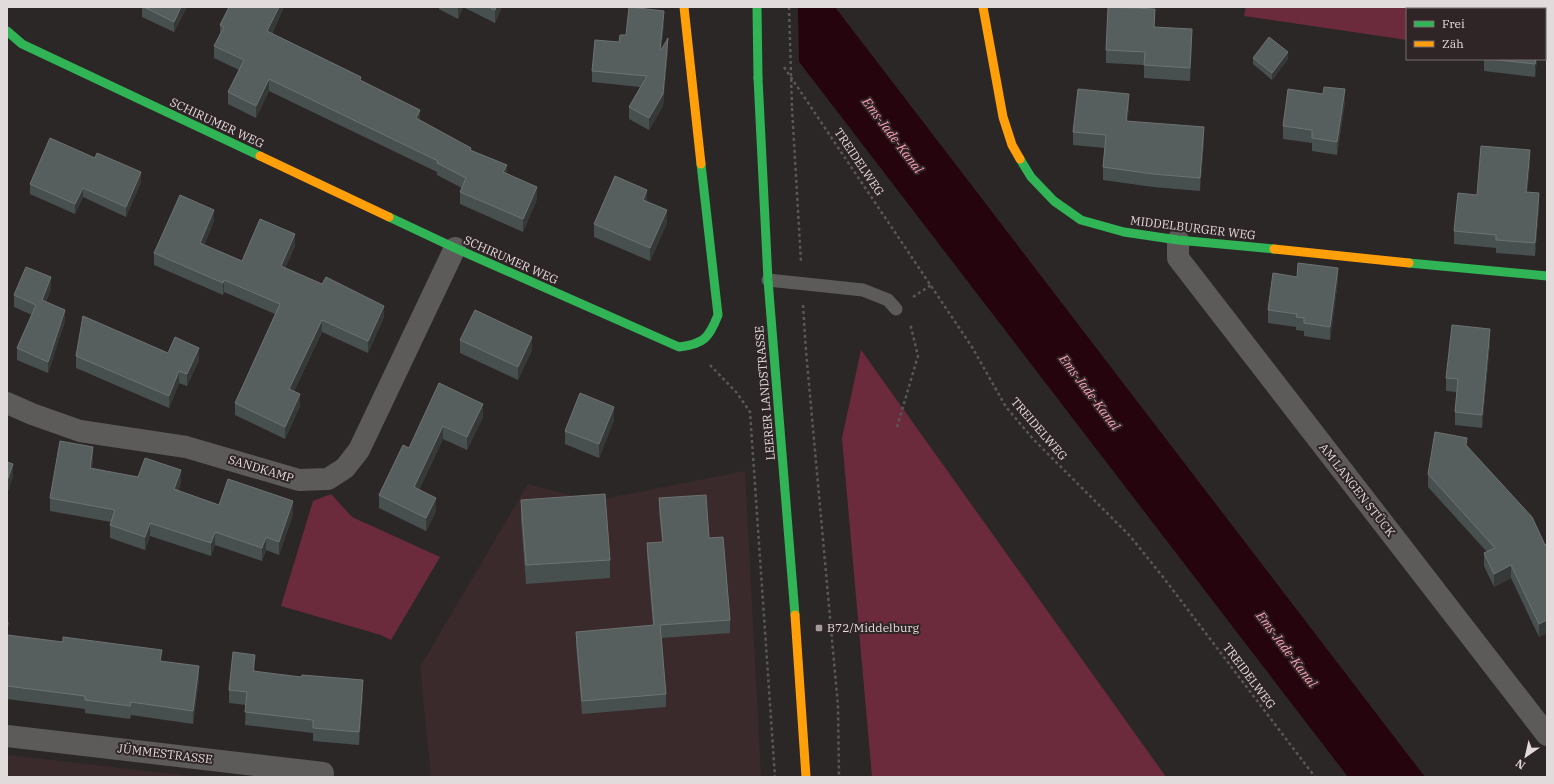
<svg xmlns="http://www.w3.org/2000/svg" width="1554" height="784" font-family="'IBM Plex Serif',serif">
  <style>
    .built { fill: #3a2a2c }
    .green { fill: #6c2a3d }
    .water { fill: #25040e }
    .pier { fill: #2c2727 }
    .lines { fill: none; stroke-linecap: round; stroke-linejoin: round }
    .path { stroke: #595757; stroke-width: 2.5; stroke-dasharray: 3 3; stroke-linecap: butt }
    .lane { stroke: #5d5a5a; stroke-width: 13 }
    .street { stroke: #5d5a5a; stroke-width: 22 }
    .fast { stroke: #30b455; stroke-width: 9 }
    .slow { stroke: #ff9f0a; stroke-width: 9 }
    .path-bridge { stroke: #595757; stroke-width: 2.5; stroke-dasharray: 3 3; stroke-linecap: butt }
    .fast-bridge { stroke: #30b455; stroke-width: 9 }
    .wall { fill: #47504f }
    .shaded-wall { fill: #353938 }
    .building { fill: #575e5e; stroke: #6d7272 }
    .poi-dot { fill: #a29c9d; stroke: #2f2426; stroke-width: 1.5 }
    .labels { text-anchor: middle; stroke-width: 4; stroke-linejoin: round; paint-order: stroke }
    .street-label { font-size: 12px; fill: #e2dbdc; stroke: #2f2426 }
    .poi-label { font-size: 12px; fill: #e2dbdc; stroke: #2f2426; text-anchor: start }
    .water-label { font-size: 13px; font-style: italic; fill: #fd9fb4; stroke: #2f2426 }
  </style>
  <rect width="100%" height="100%" fill="#2c2727"/>
  <g class="built">
    <polygon points="745,471 761,777 431,777 420,667 528,484 593,501"/>
    <polygon points="7,755 200,777 7,777"/>
  </g>
  <g class="green">
    <polygon points="1246,7 1415,7 1415,9 1407,9 1407,40 1244,16"/>
    <polygon points="861,350 1166,777 872,777 842,438"/>
    <polygon points="331,494 352,517 440,557 391,640 381,635 281,606 313,501"/>
  </g>
  <polygon class="water" points="757,7 835,7 1425,777 1348,777"/>
  <polygon class="pier" points="755,7 798,7 799,64 756,8"/>
  <g class="lines">
    <g class="path">
      <polyline points="784,67 972,347 1006,407 1034,440 1130,536 1163,577 1315,777"/>
      <polyline points="792,108 801,262"/>
      <polyline points="913,297 931,285"/>
      <polyline points="803,305 806,351 838,706 839,777"/>
      <polyline points="710,365 737,393 750,412 775,777"/>
      <polyline points="897,427 918,356 910,323"/>
    </g>
    <polyline class="lane" points="768,280 863,290 888,300 896,309"/>
    <g class="street">
      <polyline points="1178,240 1178,258 1547,735"/>
      <polyline points="7,403 32,414 80,431 186,447 299,480 328,479 345,468 359,450 455,248"/>
      <polyline points="7,736 323,773"/>
    </g>
    <g class="fast">
      <polyline points="7,31 22,44 260,156"/>
      <polyline points="758,78 768,280 795,615"/>
      <polyline points="1020,159 1031,177 1054,201 1081,220 1124,232 1178,240 1274,249"/>
      <path d="M389,217L455,248L679,347C704,344 709,338 718,315L701,164"/>
      <polyline points="1409,263 1547,276"/>
    </g>
    <g class="slow">
      <polyline points="684,7 701,164"/>
      <polyline points="983,7 1003,117 1012,145 1020,159"/>
      <polyline points="260,156 389,217"/>
      <polyline points="1274,249 1409,263"/>
      <polyline points="795,615 806,777"/>
    </g>
    <polyline class="path-bridge" points="789,7 792,108"/>
    <polyline class="fast-bridge" points="757,7 758,78"/>
  </g>
  <g class="wall">
    <polygon points="142,7 187,7 174,32 142,17"/>
    <polygon points="283,7 283,9 272,34 361,81 420,120 471,150 507,173 537,199 523,232 460,204 460,192 462,188 437,175 437,172 269,91 256,118 228,104 228,92 239,70 214,58 214,46 220,33 220,25"/>
    <polygon points="439,7 502,7 495,23 463,7 458,19 439,9"/>
    <polygon points="1155,22 1155,27 1192,42 1190,81 1144,78 1144,65 1106,63 1106,50"/>
    <polygon points="664,23 661,50 668,49 663,106 649,130 629,119 629,107 640,87 592,82 592,71 626,35"/>
    <polygon points="1253,58 1288,59 1272,80 1253,64"/>
    <polygon points="1484,59 1537,59 1535,77 1484,71"/>
    <polygon points="1345,102 1337,155 1312,151 1312,143 1283,139 1283,126"/>
    <polygon points="1129,107 1127,121 1204,140 1200,191 1153,187 1103,180 1103,167 1105,148 1073,145 1073,132"/>
    <polygon points="1530,163 1527,192 1539,206 1535,256 1496,253 1496,248 1454,244 1454,231 1477,195"/>
    <polygon points="141,182 126,217 83,197 75,214 30,194 30,184"/>
    <polygon points="647,201 667,223 650,261 594,237 594,224"/>
    <polygon points="214,221 204,245 242,261 295,246 285,268 384,317 368,353 322,332 294,391 300,406 285,439 235,415 235,403 275,314 224,292 223,295 154,265 154,253"/>
    <polygon points="1297,277 1338,281 1330,340 1304,336 1304,331 1296,330 1296,327 1268,323 1268,310"/>
    <polygon points="51,289 46,302 65,321 48,373 17,360 17,348 32,315 14,307 14,295"/>
    <polygon points="460,340 532,350 518,380 460,353"/>
    <polygon points="1490,342 1482,428 1455,425 1455,412 1457,392 1446,391 1446,378"/>
    <polygon points="168,353 199,360 187,386 179,383 169,408 76,368 76,356"/>
    <polygon points="439,383 483,417 467,450 443,439 419,490 436,511 426,531 379,508 379,495 409,448"/>
    <polygon points="614,420 599,458 565,444 565,431"/>
    <polygon points="1467,446 1545,545 1547,544 1547,633 1539,637 1511,578 1494,587 1484,566 1484,553 1487,552 1428,487 1428,474"/>
    <polygon points="93,460 92,469 138,477 181,483 178,491 219,505 293,514 279,555 266,550 262,561 215,545 211,556 150,536 145,550 110,538 110,525 111,522 50,511 50,498"/>
    <polygon points="659,498 709,538 730,620 730,633 662,638 666,694 666,707 582,714 576,645 576,632 653,626 647,556 647,543 662,542 659,511"/>
    <polygon points="521,500 610,560 610,578 526,584 521,519"/>
    <polygon points="7,622 8,635 162,662 199,679 193,724 131,715 130,719 85,713 85,709 7,699"/>
    <polygon points="255,668 255,672 363,693 359,745 313,741 313,733 245,725 246,705 229,703 229,690"/>
  </g>
  <g class="shaded-wall">
    <polygon points="181,7 187,7 174,32 174,22"/>
    <polygon points="279,7 283,7 283,9 267,44 267,31"/>
    <polygon points="458,7 463,7 458,19"/>
    <polygon points="496,7 502,7 495,23 495,10"/>
    <polygon points="1155,9 1155,22 1154,40 1154,27"/>
    <polygon points="664,11 664,23 660,61 660,50"/>
    <polygon points="1192,29 1192,42 1190,81 1190,68"/>
    <polygon points="668,38 668,49 663,106 649,130 649,118"/>
    <polygon points="1288,52 1288,59 1272,80 1272,73"/>
    <polygon points="1536,59 1537,59 1535,77 1535,64"/>
    <polygon points="269,79 269,91 256,118 256,106"/>
    <polygon points="1345,89 1345,102 1337,155 1337,142"/>
    <polygon points="1129,94 1129,107 1126,134 1126,121"/>
    <polygon points="420,110 420,122 416,118"/>
    <polygon points="1204,127 1204,140 1200,191 1200,178"/>
    <polygon points="1530,150 1530,163 1526,205 1526,192"/>
    <polygon points="507,165 507,177 503,172"/>
    <polygon points="141,172 141,182 126,217 126,207"/>
    <polygon points="537,187 537,199 523,232 523,219"/>
    <polygon points="83,188 83,197 75,214 75,204"/>
    <polygon points="647,190 647,203 643,200"/>
    <polygon points="1539,193 1539,206 1535,256 1535,243"/>
    <polygon points="214,210 214,221 200,255 200,243"/>
    <polygon points="667,210 667,223 650,261 650,248"/>
    <polygon points="295,234 295,246 281,278 281,266"/>
    <polygon points="1338,268 1338,281 1330,340 1330,327"/>
    <polygon points="51,277 51,289 42,311 42,300"/>
    <polygon points="224,280 224,292 223,295 223,283"/>
    <polygon points="384,306 384,317 368,353 368,341"/>
    <polygon points="65,310 65,321 48,373 48,362"/>
    <polygon points="322,320 322,332 289,401 289,389"/>
    <polygon points="1490,329 1490,342 1482,428 1482,415"/>
    <polygon points="532,337 532,350 518,380 518,367"/>
    <polygon points="199,348 199,360 187,386 187,374"/>
    <polygon points="179,371 179,383 169,408 169,396"/>
    <polygon points="300,394 300,406 285,439 285,427"/>
    <polygon points="483,404 483,417 467,450 467,437"/>
    <polygon points="614,407 614,420 599,458 599,444"/>
    <polygon points="443,426 443,439 414,501 414,487"/>
    <polygon points="8,435 8,448 7,452 7,439"/>
    <polygon points="93,447 93,460 90,481 90,468"/>
    <polygon points="13,464 13,477 7,495 7,481"/>
    <polygon points="181,470 181,483 174,502 174,489"/>
    <polygon points="436,498 436,511 426,531 426,518"/>
    <polygon points="293,501 293,514 279,555 279,542"/>
    <polygon points="150,523 150,536 145,550 145,537"/>
    <polygon points="215,532 215,545 211,556 211,543"/>
    <polygon points="266,537 266,550 262,561 262,548"/>
    <polygon points="1511,565 1511,578 1494,587 1494,574"/>
    <polygon points="1547,620 1547,633 1539,637 1539,624"/>
    <polygon points="255,655 255,668 253,684 253,671"/>
    <polygon points="199,666 199,679 193,724 193,711"/>
    <polygon points="363,680 363,693 359,745 359,732"/>
  </g>
  <g class="building">
    <polygon points="144,7 181,7 174,22"/>
    <polygon points="229,7 279,7 267,31 361,77 360,80 420,110 416,118 471,148 470,150 507,165 503,172 537,187 523,219 460,192 466,178 437,163 438,161 269,79 256,106 228,92 244,60 214,46 224,27 220,25"/>
    <polygon points="488,7 496,7 495,10"/>
    <polygon points="629,7 664,11 660,50 661,50 668,38 663,94 649,118 629,107 647,76 592,71 595,40 619,42 620,35 626,35"/>
    <polygon points="1108,7 1155,9 1154,27 1192,29 1190,68 1144,65 1145,52 1106,50"/>
    <polygon points="1464,7 1514,7 1513,9 1463,9"/>
    <polygon points="1269,37 1288,52 1272,73 1253,58"/>
    <polygon points="1489,59 1536,59 1535,64"/>
    <polygon points="1324,87 1345,89 1337,142 1312,138 1312,130 1283,126 1288,89 1323,94"/>
    <polygon points="1078,89 1129,94 1126,121 1204,127 1200,178 1153,174 1103,167 1106,135 1073,132"/>
    <polygon points="50,138 95,158 97,153 141,172 126,207 83,188 75,204 30,184"/>
    <polygon points="1481,146 1530,150 1526,192 1539,193 1535,243 1496,240 1496,235 1454,231 1458,193 1477,195"/>
    <polygon points="615,176 647,190 643,200 667,210 650,248 594,224"/>
    <polygon points="180,195 214,210 200,243 242,261 260,219 295,234 281,266 322,284 326,277 384,306 368,341 322,320 289,389 300,394 285,427 235,403 280,304 224,280 223,283 154,253"/>
    <polygon points="1298,263 1338,268 1330,327 1304,323 1304,318 1296,317 1297,314 1268,310 1273,273 1297,277"/>
    <polygon points="26,267 51,277 42,300 65,310 48,362 17,348 36,305 14,295"/>
    <polygon points="475,310 532,337 518,367 460,340"/>
    <polygon points="83,316 168,353 175,337 199,348 187,374 179,371 169,396 76,356"/>
    <polygon points="1452,325 1490,329 1482,415 1455,412 1458,379 1446,378"/>
    <polygon points="439,383 483,404 467,437 443,426 414,487 436,498 426,518 379,495 403,445 409,448"/>
    <polygon points="580,393 614,407 599,444 565,431"/>
    <polygon points="1435,432 1467,438 1466,445 1532,517 1545,545 1547,544 1547,620 1539,624 1511,565 1494,574 1484,553 1495,548 1428,474"/>
    <polygon points="60,441 93,447 90,468 138,477 145,458 181,470 174,489 219,505 228,479 293,501 279,542 266,537 262,548 215,532 211,543 150,523 145,537 110,525 115,510 50,498"/>
    <polygon points="7,462 13,464 7,481"/>
    <polygon points="605,494 610,560 526,565 521,500"/>
    <polygon points="706,495 709,538 723,537 730,620 660,625 666,694 582,701 576,632 654,625 647,543 663,542 659,498"/>
    <polygon points="7,622 8,622 7,632"/>
    <polygon points="7,635 63,642 63,637 162,650 160,661 199,666 193,711 131,702 130,706 85,700 85,696 7,686"/>
    <polygon points="233,652 255,655 253,671 301,677 302,675 363,680 359,732 313,728 313,720 245,712 247,692 229,690"/>
  </g>
  <rect class="poi-dot" x="815" y="624" width="8" height="8" rx="2"/>
  <g class="labels">
    <g class="street-label">
      <text transform="translate(217 123) rotate(25)" y="4">SCHIRUMER WEG</text>
      <text transform="translate(859 162) rotate(56)" y="4">TREIDELWEG</text>
      <text transform="translate(1193 228) rotate(7)" y="4">MIDDELBURGER WEG</text>
      <text transform="translate(511 260) rotate(24)" y="4">SCHIRUMER WEG</text>
      <text transform="translate(765 393) rotate(-95)" y="4">LEERER LANDSTRASSE</text>
      <text transform="translate(1039 429) rotate(49)" y="4">TREIDELWEG</text>
      <text transform="translate(261 469) rotate(17)" y="4">SANDKAMP</text>
      <text transform="translate(1357 490) rotate(52)" y="4">AM LANGEN STÜCK</text>
      <text transform="translate(1249 676) rotate(53)" y="4">TREIDELWEG</text>
      <text transform="translate(165 754) rotate(7)" y="4">JÜMMESTRASSE</text>
    </g>
    <g class="poi-label">
      <text x="827" y="632">B72/Middelburg</text>
    </g>
    <g class="water-label">
      <text transform="translate(893 135) rotate(53)" y="5">Ems-Jade-Kanal</text>
      <text transform="translate(1090 392) rotate(53)" y="5">Ems-Jade-Kanal</text>
      <text transform="translate(1287 649) rotate(53)" y="5">Ems-Jade-Kanal</text>
    </g>
  </g>
  <rect width="1554" height="784" fill="none" stroke="#e2dbdc" stroke-width="16"/>
  <rect x="1406" y="8" width="140" height="52" fill="#2f2426" stroke="#776d6f"/>
  <rect x="1414" y="21" width="20" height="6" fill="#30b455" stroke="#776d6f"/>
  <text x="1442" y="28" font-size="12" fill="#e2dbdc">Frei</text>
  <rect x="1414" y="41" width="20" height="6" fill="#ff9f0a" stroke="#776d6f"/>
  <text x="1442" y="48" font-size="12" fill="#e2dbdc">Zäh</text>
  <g transform="translate(1526 756) rotate(214)" stroke="#2f2426" stroke-width="3" paint-order="stroke">
  <path d="M0-3L7 15L0 10L-7 15Z" fill="#e2dbdc"/>
  <text y="-6" font-size="11" font-weight="bold" text-anchor="middle" fill="#e2dbdc">N</text>
  </g>
</svg>
